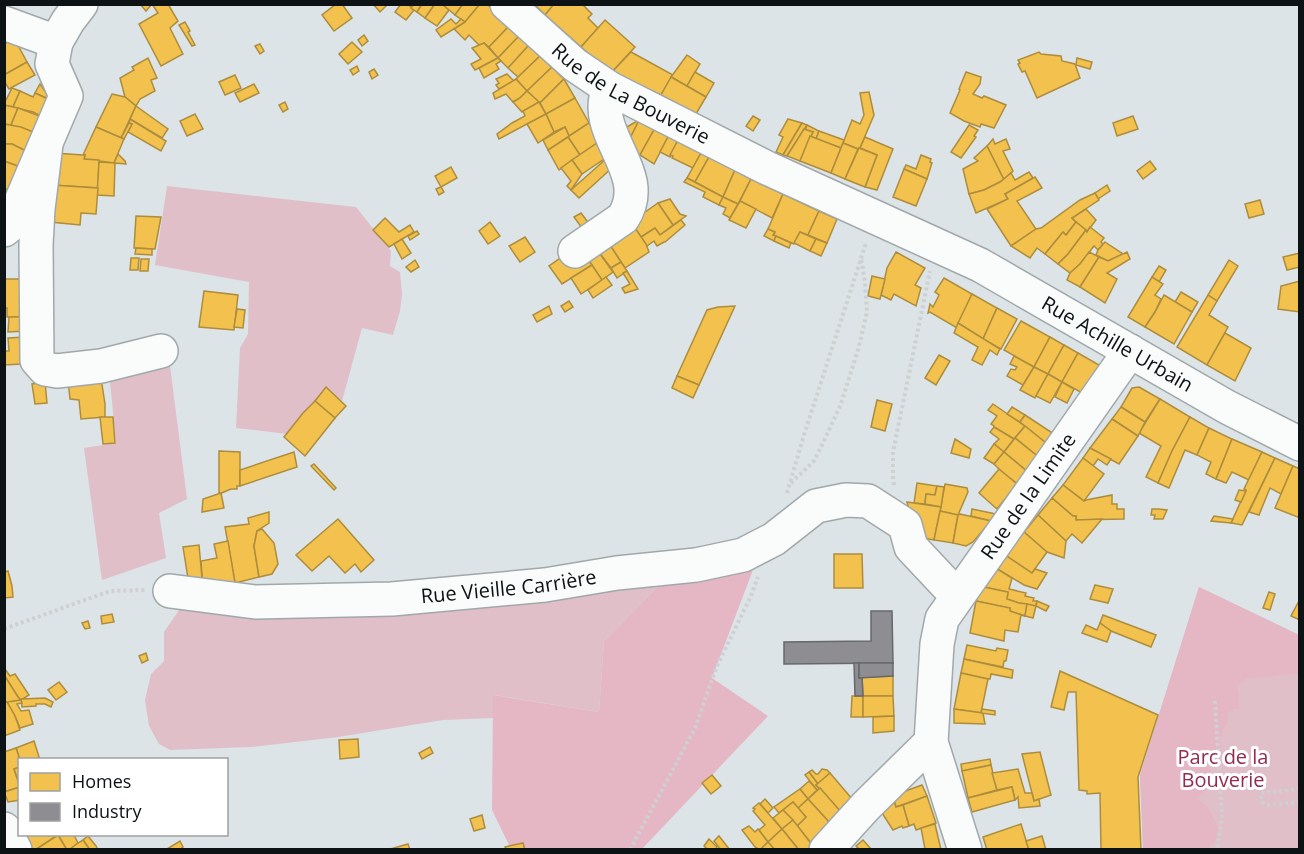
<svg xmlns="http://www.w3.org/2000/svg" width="1304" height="854" font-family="'Open Sans',sans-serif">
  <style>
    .green { fill: #e0bfc9 }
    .forest { fill: #e5b7c5 }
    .homes { fill: #f2c14e; stroke: #ad8d3d; stroke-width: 1.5 }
    .industry { fill: #8d8d92; stroke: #67686c; stroke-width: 1.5 }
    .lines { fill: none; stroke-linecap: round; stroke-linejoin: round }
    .minor-casing { stroke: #a1a8aa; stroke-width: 36 }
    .path { stroke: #ced0d1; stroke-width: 4; stroke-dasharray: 3 3; stroke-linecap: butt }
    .minor { stroke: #fafbfb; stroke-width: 33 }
    .labels { text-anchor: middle; stroke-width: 6; stroke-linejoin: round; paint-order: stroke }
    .street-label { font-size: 20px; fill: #0d1315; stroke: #fff }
    .park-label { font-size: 20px; fill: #932b50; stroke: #fff }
  </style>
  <rect width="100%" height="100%" fill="#dce4e7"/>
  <g class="green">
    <polygon points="167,186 356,207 391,251 390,266 400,272 402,294 400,311 393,335 362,328 342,401 325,388 313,406 287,434 236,428 240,348 248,334 249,282 155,265"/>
    <polygon points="169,358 187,499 159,513 166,558 102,580 84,448 116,443 109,371"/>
    <polygon points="667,577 604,641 599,712 494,695 493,718 443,720 338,737 251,747 170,750 159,744 149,726 145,700 151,674 164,661 164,632 190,594"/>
    <polygon points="1199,587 1299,635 1299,849 1143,849 1140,775"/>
  </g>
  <g class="forest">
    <polygon points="759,554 712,678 768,716 642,849 511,849 492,810 493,695 599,712 604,641 667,577"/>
    <path d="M1199,587L1299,635V673L1246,679L1237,687L1239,696V709H1234L1228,713C1228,720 1229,724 1223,729V734L1219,739L1222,746L1218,752H1214L1215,761L1208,766L1215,779C1211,787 1203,790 1198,799L1206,805L1219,828L1214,843L1208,849H1143L1140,775Z"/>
  </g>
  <g class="homes">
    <polygon points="140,4 152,4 146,11"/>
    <polygon points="168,4 178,21 170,28 183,54 161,66 139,24 158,13 152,4"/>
    <polygon points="336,4 342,4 352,18 334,31 322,15"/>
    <polygon points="373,4 384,4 386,6 380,12"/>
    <polygon points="401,4 408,4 414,10 406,20 395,12"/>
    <polygon points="414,4 422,4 417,12 411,8"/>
    <polygon points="422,4 435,4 425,18 417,12"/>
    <polygon points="435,4 442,4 449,10 437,26 425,18"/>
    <polygon points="442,4 463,4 455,15"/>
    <polygon points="463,4 480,4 465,22 455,15"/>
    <polygon points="480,4 487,4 509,26 489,47 484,43 480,46 469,35 465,40 454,29 465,22"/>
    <polygon points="538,4 554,4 545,15 536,6"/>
    <polygon points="554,4 582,4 592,14 588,18 598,28 581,47 545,15"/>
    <polygon points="451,19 456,24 461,19 465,22 441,37 436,30"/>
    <polygon points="605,20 635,47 611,73 581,47"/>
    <polygon points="185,22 190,31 188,32 195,45 192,46 179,25"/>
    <polygon points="509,26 519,36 498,58 489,47"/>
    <polygon points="364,35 368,41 362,46 358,40"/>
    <polygon points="519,36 529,45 508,68 498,58"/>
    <polygon points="14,38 27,62 4,75 4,44"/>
    <polygon points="352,42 362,52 348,64 339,54"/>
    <polygon points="484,43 498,58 475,70 471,64 481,59 472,48"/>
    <polygon points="260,44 264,51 260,54 255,46"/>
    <polygon points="529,45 540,56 518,77 508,68"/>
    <polygon points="631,52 673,75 661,95 611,73"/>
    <polygon points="1039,52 1041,54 1061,56 1062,61 1075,64 1080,78 1037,98 1025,71 1022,72 1018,64 1020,63 1018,60"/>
    <polygon points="687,55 700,64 687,86 671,77"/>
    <polygon points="540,56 552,67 527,91 516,79"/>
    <polygon points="148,58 157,78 151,80 155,91 140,99 136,106 125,97 120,78 134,70 132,67"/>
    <polygon points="498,58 501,61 496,64 499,69 484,78 479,68"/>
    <polygon points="1077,58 1092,62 1090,69 1076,65"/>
    <polygon points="27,62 35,75 9,89 4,81 4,75"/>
    <polygon points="357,66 359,71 353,75 350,70"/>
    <polygon points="552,67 564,79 540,103 527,91"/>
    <polygon points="374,69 378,75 372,79 369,72"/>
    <polygon points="695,72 714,83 706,97 687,86"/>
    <polygon points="966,72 981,77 980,84 973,94 982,98 984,96 1006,105 994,128 981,124 980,127 964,121 950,113 960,90 959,89"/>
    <polygon points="507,74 514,81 499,89 496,85 499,83 496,79"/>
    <polygon points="235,75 241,88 225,95 219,82"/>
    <polygon points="671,77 706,97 696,114 661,95"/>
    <polygon points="516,79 527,91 520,98 513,102 506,94 495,99 493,93"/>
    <polygon points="564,79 575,98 546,114 540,103"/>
    <polygon points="40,84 51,100 35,93"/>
    <polygon points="254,84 259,93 240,102 235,93"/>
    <polygon points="12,88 20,91 13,107 4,105 4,99 6,100"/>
    <polygon points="20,91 33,97 35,93 52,101 45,118 33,112 13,107"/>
    <polygon points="527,91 539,102 522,112 513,102 520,98"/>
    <polygon points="869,92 874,115 860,148 858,149 843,143 852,120 860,124 864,115 860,93"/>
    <polygon points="112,94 125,97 136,106 121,138 96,127"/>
    <polygon points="575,98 589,123 569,136 565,127 554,132 546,114"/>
    <polygon points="285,102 288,109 283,112 279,105"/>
    <polygon points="539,102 546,114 499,139 497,134 512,123 525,116 523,111"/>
    <polygon points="4,105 18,108 11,125 4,124"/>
    <polygon points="136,106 168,129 162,138 130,119"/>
    <polygon points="18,108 45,118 38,134 11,125"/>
    <polygon points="195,114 203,129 187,136 180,121"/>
    <polygon points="546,114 554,132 538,143 527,124"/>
    <polygon points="753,116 760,120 753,131 746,126"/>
    <polygon points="1133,116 1138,129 1117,136 1113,123"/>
    <polygon points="130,119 166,141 161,151 128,132 132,124 129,123"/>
    <polygon points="788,119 802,123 783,155 776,152 783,137 779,135"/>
    <polygon points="639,120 655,128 640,155 625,148"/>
    <polygon points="639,120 625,148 618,132"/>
    <polygon points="129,123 132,124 124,139 121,138"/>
    <polygon points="589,123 600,141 580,155 568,137"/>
    <polygon points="802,123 807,125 787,156 783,155"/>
    <polygon points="4,124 21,127 38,134 30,153 12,144 4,144"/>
    <polygon points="807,125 819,131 816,139 810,136 813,132 805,130"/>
    <polygon points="969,125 978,130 974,136 976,137 961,158 951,152"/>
    <polygon points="96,127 124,139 114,163 84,159 85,155 83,155"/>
    <polygon points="565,127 569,136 548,150 543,140"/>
    <polygon points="655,128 669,135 654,164 640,155"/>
    <polygon points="804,129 813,132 800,161 787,156"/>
    <polygon points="819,131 844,140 841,148 816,139"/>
    <polygon points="669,135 678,140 670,157 660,152"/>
    <polygon points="810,136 841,148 831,173 800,161"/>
    <polygon points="568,137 580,155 559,170 548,150"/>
    <polygon points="865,137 893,149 877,190 865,187 877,155 860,148"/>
    <polygon points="993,139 995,144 1006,139 1010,149 1003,151 1013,171 1004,180 987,146"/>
    <polygon points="678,140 701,153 693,168 672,158 673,156 670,155"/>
    <polygon points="600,141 610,155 582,174 572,160"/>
    <polygon points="843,143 858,149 845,179 831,173"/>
    <polygon points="4,144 12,144 30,153 23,168 4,161"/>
    <polygon points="987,146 1004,180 984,190 969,194 963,169 978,161 974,158"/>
    <polygon points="859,148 877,155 865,187 845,179"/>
    <polygon points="54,153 83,155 85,155 84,159 99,160 98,188 52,185"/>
    <polygon points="701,153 709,157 695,182 687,178"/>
    <polygon points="118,154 125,161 126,164 114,163"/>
    <polygon points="921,155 931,159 930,162 932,163 927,179 904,169 906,165 916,169"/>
    <polygon points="709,157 735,170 723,197 695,182"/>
    <polygon points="607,158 614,166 579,198 571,190"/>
    <polygon points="572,160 582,174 571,190 567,186 571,181 561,168"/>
    <polygon points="4,161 23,168 13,192 4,188"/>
    <polygon points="1150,161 1156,169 1143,179 1137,171"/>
    <polygon points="99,162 115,163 114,196 97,195"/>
    <polygon points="451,167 457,178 441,187 435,176"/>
    <polygon points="904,169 927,179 916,206 893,197"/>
    <polygon points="735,170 751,179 738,204 723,197"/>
    <polygon points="1029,172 1033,178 1005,194 1008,199 976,213 969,194 984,190 1000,182 1011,173 1015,180"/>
    <polygon points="1035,177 1042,188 1017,201 1036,229 1011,246 987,209 1008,199 1005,194"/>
    <polygon points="687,178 723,197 719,205 703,197 705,192 684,182"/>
    <polygon points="751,179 783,194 772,218 740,201"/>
    <polygon points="52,185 98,188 96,214 81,213 80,225 50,222"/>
    <polygon points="1107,185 1110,191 1098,199 1095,193"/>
    <polygon points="441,187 444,192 439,195 436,189"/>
    <polygon points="1095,193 1099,200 1072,218 1076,222 1066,235 1063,232 1045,254 1037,248 1030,258 1011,246 1036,229 1041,228 1080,200"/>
    <polygon points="783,194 819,211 808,235 800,232 794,244 773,235 775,232 768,229"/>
    <polygon points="723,197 738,204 730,218 723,214 726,208 719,205"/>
    <polygon points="670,199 680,214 686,216 673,225 658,203"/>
    <polygon points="1260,200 1264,214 1249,218 1245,204"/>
    <polygon points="740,201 756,209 746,228 729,220"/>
    <polygon points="658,203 673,225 660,235 655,228 641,237 631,222"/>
    <polygon points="1086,209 1096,220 1087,232 1072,218"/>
    <polygon points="819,211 837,219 827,243 808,235"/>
    <polygon points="581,213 594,230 587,235 574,217"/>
    <polygon points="136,216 161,217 155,249 134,248"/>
    <polygon points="385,218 399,232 410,225 414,232 389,247 373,230"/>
    <polygon points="681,220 685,225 665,242 664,242 657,246 654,241 647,246 641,237 655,228 660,235"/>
    <polygon points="490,222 500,236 488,244 479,231"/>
    <polygon points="631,222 646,244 649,252 625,268 606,239"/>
    <polygon points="1076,222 1086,230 1068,254 1058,264 1045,254 1063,232 1066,235"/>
    <polygon points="1090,227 1104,238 1101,242 1103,244 1098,250 1094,246 1080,264 1070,273 1058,264 1068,254 1086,230 1087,232"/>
    <polygon points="768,229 775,232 773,235 776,236 774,241 764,236"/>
    <polygon points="417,231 419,234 410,240 408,236"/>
    <polygon points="800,232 816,239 810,251 794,243"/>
    <polygon points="776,236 791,243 789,248 774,241"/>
    <polygon points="525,237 535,252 520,262 509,246"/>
    <polygon points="402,239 411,253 402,259 394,244"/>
    <polygon points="606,239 621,262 611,268 595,247"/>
    <polygon points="816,239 827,243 821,256 810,251"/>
    <polygon points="1105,242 1123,254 1108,261 1096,255 1098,250"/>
    <polygon points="595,247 613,272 602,280 584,254"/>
    <polygon points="136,248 152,249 152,255 135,254"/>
    <polygon points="896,252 925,268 915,285 921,288 916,306 894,294 891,300 881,295 887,268"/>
    <polygon points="1089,252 1099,257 1080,287 1067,280 1070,273 1080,264"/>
    <polygon points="1127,252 1130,259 1107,273 1117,279 1105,303 1080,287 1099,257 1108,261"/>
    <polygon points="1300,253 1300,267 1287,270 1283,257"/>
    <polygon points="566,254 584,254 592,265 562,284 549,266"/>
    <polygon points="131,258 139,258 138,270 130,270"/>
    <polygon points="141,259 149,259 148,271 140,271"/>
    <polygon points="415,260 419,267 411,272 406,267"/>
    <polygon points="1229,260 1238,266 1217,301 1208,295"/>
    <polygon points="621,262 627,271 617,278 611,268"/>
    <polygon points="592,265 602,280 581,294 571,278"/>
    <polygon points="1159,266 1166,270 1159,282 1152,277"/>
    <polygon points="627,271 638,289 625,293 622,288 630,284 623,273"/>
    <polygon points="872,276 885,279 880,299 868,296"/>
    <polygon points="606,277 612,285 593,298 588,290"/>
    <polygon points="1152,277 1163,284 1155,295 1161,299 1155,312 1145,327 1128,317"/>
    <polygon points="944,278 972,294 957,328 930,312 928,313 930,304 933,307 939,295 935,292"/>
    <polygon points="4,279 29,279 28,317 7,317 7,308 4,308"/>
    <polygon points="1300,281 1300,312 1278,309 1281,286"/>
    <polygon points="204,291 238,295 234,330 199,327"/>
    <polygon points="1181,292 1198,302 1192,312 1175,302"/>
    <polygon points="972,294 997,308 983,339 958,323"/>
    <polygon points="1164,295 1192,312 1174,344 1145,327 1155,312"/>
    <polygon points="1208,295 1217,301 1209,315 1228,327 1207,365 1177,347"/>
    <polygon points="569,301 573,307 565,312 561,306"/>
    <polygon points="549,306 552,314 537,322 533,315"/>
    <polygon points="735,306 699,385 677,376 707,310 718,307"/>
    <polygon points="997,308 1017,319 1001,349 983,339"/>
    <polygon points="237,309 245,310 243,328 234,327"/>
    <polygon points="9,317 28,317 26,331 8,332"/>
    <polygon points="1021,321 1050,337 1034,367 1004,350"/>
    <polygon points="958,323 1000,349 997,355 990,350 982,365 972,360 978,347 954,333"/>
    <polygon points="1225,333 1251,348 1235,381 1207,365"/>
    <polygon points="25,337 22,364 4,365 4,351 9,351 8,338"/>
    <polygon points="1050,337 1064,345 1048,374 1034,367"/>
    <polygon points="1064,345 1078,353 1062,382 1048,374"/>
    <polygon points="1078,353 1099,365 1101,371 1086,395 1062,382"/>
    <polygon points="939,355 950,361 936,385 925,378"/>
    <polygon points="1014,356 1034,367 1023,385 1007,376 1011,369 1015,370 1017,367 1010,364"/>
    <polygon points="1034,367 1048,374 1035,398 1020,390"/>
    <polygon points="1048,374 1062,382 1050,403 1036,396"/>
    <polygon points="677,376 699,385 693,398 672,388"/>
    <polygon points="101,378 105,404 105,417 81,419 79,400 70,399 68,380"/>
    <polygon points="45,382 47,403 35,404 32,384"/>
    <polygon points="1062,382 1074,389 1067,403 1055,397"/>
    <polygon points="326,387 346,406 335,418 315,401"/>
    <polygon points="1139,387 1160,399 1145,422 1121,407 1132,388"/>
    <polygon points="1160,399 1190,417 1172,451 1158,483 1146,477 1161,446 1139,433"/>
    <polygon points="877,400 892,404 885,431 871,427"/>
    <polygon points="315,401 335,418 305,456 284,437 303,413"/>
    <polygon points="993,404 1025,426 1014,439 994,427 994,426 991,424 997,416 988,410"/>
    <polygon points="1012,407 1025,415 1020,422 1007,414"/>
    <polygon points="1121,407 1145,422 1138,436 1112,419"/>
    <polygon points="1025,415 1057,436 1051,447 1020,422"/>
    <polygon points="100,417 113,417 115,443 103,444"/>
    <polygon points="1190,417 1209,428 1197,455 1185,450 1169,488 1158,483 1172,451"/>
    <polygon points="1112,419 1138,436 1119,464 1090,448"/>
    <polygon points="1025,426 1051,447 1041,459 1015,438"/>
    <polygon points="994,427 1014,439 1004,452 994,444 999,439 990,432"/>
    <polygon points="1209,428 1232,439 1216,479 1206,474 1211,462 1197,455"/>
    <polygon points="1015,438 1041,459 1029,473 1004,452"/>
    <polygon points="955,439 971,449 969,458 951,453"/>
    <polygon points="1232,439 1262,452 1249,480 1232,472 1226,483 1216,479"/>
    <polygon points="994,444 1004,452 994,464 984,458"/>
    <polygon points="1090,448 1111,459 1107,465 1098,459 1093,466 1083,458"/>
    <polygon points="219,451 240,452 240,486 237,486 237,489 231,489 219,494"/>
    <polygon points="294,452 297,467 240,486 240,470"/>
    <polygon points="1004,452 1029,473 1019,485 1005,475 994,464"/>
    <polygon points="1262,452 1275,458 1242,525 1231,523 1246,490 1244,489"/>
    <polygon points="1083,458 1104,474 1084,501 1063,485"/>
    <polygon points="1275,458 1293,466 1281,494 1270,488 1259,515 1249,512"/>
    <polygon points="314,464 336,488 334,490 311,466"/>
    <polygon points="1293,466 1300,469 1300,518 1275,508"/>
    <polygon points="999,469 1017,484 997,509 979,493"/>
    <polygon points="917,483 937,486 935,495 926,494 925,504 914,503"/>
    <polygon points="945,484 967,488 968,492 958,515 940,511"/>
    <polygon points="1063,485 1084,501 1086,500 1112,495 1112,504 1117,504 1117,509 1124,509 1124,519 1076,520 1076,516 1073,516 1052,498"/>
    <polygon points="937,486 944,487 941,507 925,504 926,494 935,495"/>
    <polygon points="1239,490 1246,491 1241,502 1235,500"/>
    <polygon points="221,493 224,508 202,512 203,499"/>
    <polygon points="1052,498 1073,516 1076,516 1076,520 1102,519 1082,543 1072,534 1066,541 1038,515"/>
    <polygon points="907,502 941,507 934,540 918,537 912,523"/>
    <polygon points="972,509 996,514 991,521 971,516"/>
    <polygon points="1152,509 1158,509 1167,510 1163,519 1154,519 1155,515 1151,515"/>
    <polygon points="940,511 958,515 953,543 934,540"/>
    <polygon points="269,512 269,523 257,531 254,546 259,577 235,583 225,527 249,524 248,518"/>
    <polygon points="960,514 991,521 973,542 966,546 953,543 958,515"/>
    <polygon points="1038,515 1066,541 1064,558 1047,552 1024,532"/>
    <polygon points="1214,516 1233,519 1231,523 1211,521"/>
    <polygon points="338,519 374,560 361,572 355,564 345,573 329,556 312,571 296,555"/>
    <polygon points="262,529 274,543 278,564 272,574 259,577 254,546 257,531"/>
    <polygon points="1024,532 1047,552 1032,573 1005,555"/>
    <polygon points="228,541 235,583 203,589 201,561 217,558 214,544"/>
    <polygon points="199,545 203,589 190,591 183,547"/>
    <polygon points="834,554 862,554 863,588 834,588"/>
    <polygon points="1005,555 1032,573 1035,569 1047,573 1037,589 1024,585 994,567"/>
    <polygon points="994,567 1012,578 1009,589 1026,593 1025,596 1034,598 1033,601 1037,601 1036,606 1019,603 1007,599 1008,592 979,586"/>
    <polygon points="8,571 12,586 13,597 5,598 4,572"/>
    <polygon points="1095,585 1113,589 1108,603 1090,599"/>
    <polygon points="979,586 1008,592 1007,599 1019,603 1027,604 1025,616 1010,611 1010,608 976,601"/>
    <polygon points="1269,592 1275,594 1270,610 1263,608"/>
    <polygon points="1300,599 1300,620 1291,616"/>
    <polygon points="976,601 1010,608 1010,611 1025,616 1021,615 1018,632 1005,630 1004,641 970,633"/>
    <polygon points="1037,601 1049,606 1046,611 1036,606"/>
    <polygon points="1027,604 1036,606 1033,618 1025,616"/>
    <polygon points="112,614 114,622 102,624 101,616"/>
    <polygon points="1103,615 1156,635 1151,647 1111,631 1100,623"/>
    <polygon points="88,621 90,628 85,629 82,623"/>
    <polygon points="1100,623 1111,631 1107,642 1082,633 1086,625 1097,630"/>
    <polygon points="967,645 996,651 997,648 1008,650 1006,661 1004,661 1003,667 964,659"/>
    <polygon points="146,653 148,660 142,663 139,656"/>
    <polygon points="964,659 1013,670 1012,678 991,674 990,679 988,679 961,673"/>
    <polygon points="5,669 10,676 15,674 29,695 21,700 18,697 6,678 4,679"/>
    <polygon points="1060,671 1158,715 1138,777 1141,850 1101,850 1100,793 1087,794 1087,791 1079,790 1076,692 1068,692 1064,710 1051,707"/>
    <polygon points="961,673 988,679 981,713 954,709"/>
    <polygon points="893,676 893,696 863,696 862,677"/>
    <polygon points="6,678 18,697 21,700 4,703 4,679"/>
    <polygon points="59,682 67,692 56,700 48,690"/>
    <polygon points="852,696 863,696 863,717 851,717"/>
    <polygon points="863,696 893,696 894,716 863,717"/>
    <polygon points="45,698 53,702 51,707 45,704 36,704 36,706 22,707 21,700 22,699"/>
    <polygon points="21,700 22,703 17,704 21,711 29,710 33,724 20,728 15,716 7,702"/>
    <polygon points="7,702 15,716 20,730 4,736 4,703"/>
    <polygon points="954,709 983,713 985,724 954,723"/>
    <polygon points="982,709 995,711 995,715 981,713"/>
    <polygon points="894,716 894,731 873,733 873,717"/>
    <polygon points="358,739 359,757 340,759 339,740"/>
    <polygon points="34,741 40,760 20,760 16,748"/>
    <polygon points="430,747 433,753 422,759 419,753"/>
    <polygon points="16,748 20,760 20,767 14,769 20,787 4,792 4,752"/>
    <polygon points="1040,752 1051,795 1034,801 1022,754"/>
    <polygon points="990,759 991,765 962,771 961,764"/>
    <polygon points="991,765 997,790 968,798 962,771"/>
    <polygon points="20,767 20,780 18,780 14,769"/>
    <polygon points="822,769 827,770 830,773 818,784 809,772 812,770 816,774 818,774"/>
    <polygon points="1018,769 1025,793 1032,793 1034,801 1039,799 1040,806 1019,808 1018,797 1015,800 1012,787 997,790 992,773"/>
    <polygon points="809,772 818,784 816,785 820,788 817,790 805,775"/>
    <polygon points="830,773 853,800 841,812 816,785"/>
    <polygon points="712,775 721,786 711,794 702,783"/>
    <polygon points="809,781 817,790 808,799 800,789"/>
    <polygon points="922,785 927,796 896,807 893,798 903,792"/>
    <polygon points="20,787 20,800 8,802 4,792"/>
    <polygon points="1012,787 1015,800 972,812 968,798"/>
    <polygon points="820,788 841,812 830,823 808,799"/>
    <polygon points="800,789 808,799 798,808 793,802 779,813 774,807"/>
    <polygon points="927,796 936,823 916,830 914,824 909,826 903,805"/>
    <polygon points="893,798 896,807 903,805 909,826 903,828 902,826 893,830 882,813"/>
    <polygon points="765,799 773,808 768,813 760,804"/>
    <polygon points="808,799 830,823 811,843 797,826 806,817 798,808"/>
    <polygon points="793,802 806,817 797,826 783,810"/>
    <polygon points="759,803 782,829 768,842 759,830 765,825 753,811 755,809 753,808"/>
    <polygon points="783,810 793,820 782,829 773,818"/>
    <polygon points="482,815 485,828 474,831 470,819"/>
    <polygon points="793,820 813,846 809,850 799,850 782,829"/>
    <polygon points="935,824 941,850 922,850 925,849 921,828"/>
    <polygon points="1021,824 1029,850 987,850 983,837"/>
    <polygon points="749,826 755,832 758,829 768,842 760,850 755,847 742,830"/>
    <polygon points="782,829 799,850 775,850 768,842"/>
    <polygon points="20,834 58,835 35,850 29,850"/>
    <polygon points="75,834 74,835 78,843 69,850 67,850 58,835"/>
    <polygon points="58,835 67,850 35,850"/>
    <polygon points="88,836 96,846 98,850 90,850 83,840"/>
    <polygon points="719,836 730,850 721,850 714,841"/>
    <polygon points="1042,836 1046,850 1029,850 1026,841"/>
    <polygon points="709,839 717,847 715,850 708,850 704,846"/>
    <polygon points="83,840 90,850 69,850 78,843"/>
    <polygon points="863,840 872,850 860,850 856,846"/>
    <polygon points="180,841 183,847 179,850 167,850 167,849"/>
    <polygon points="768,842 775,850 760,850"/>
    <polygon points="523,843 525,850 506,850 505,847"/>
    <polygon points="408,844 410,850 387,850"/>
  </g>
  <g class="industry">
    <polygon points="871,611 892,611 893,663 784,664 784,642 871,641"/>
    <polygon points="854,663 859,663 859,678 862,677 863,696 855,696"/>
    <polygon points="859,663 893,663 893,676 859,678"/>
  </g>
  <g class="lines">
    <defs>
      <g id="minor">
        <path id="s1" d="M507,4L575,65L609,88L767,168L980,265L1227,407L1300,444"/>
        <polyline points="4,23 56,42"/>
        <polyline points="46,144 38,209 36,245 37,360 45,369 57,371 101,366 161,351"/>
        <polyline points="4,230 9,226 19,206 66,96 52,64 56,42 68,21 81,4"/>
        <path d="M575,251L623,218C653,172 589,135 609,88"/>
        <path id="s2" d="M170,591L255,602L392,599L545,585L617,573L696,565L743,555L774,539L816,506L846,500L868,501L905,525L911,547L957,596"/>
        <polyline points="4,829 15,850"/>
        <polyline points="826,850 866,806 931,742"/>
        <path id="s3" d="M965,850L931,742L937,644L942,619L1130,351"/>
      </g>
    </defs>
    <use href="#minor" class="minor-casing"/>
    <g class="path">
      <polyline points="791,483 814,461 822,445 841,404 859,346 867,312 865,282 861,258"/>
      <polyline points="894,485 893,478 893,452 930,271"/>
      <polyline points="787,493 804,435 866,243"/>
      <polyline points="4,629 110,591 146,590"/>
      <polyline points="1215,701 1222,817 1217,850"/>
      <polyline points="1300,789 1261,793 1262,802 1269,805 1300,802"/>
      <polyline points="630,850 695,728 716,668 751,596 758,577"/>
    </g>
    <use href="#minor" class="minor"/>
  </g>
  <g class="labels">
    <g class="street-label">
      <text dy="7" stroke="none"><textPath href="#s1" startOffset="154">Rue de La Bouverie</textPath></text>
      <text dy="7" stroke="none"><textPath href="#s1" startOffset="702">Rue Achille Urbain</textPath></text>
      <text dy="7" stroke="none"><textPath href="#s3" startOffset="387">Rue de la Limite</textPath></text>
      <text dy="7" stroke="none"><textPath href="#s2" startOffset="340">Rue Vieille Carrière</textPath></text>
    </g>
    <g class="park-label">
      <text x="1223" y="764">Parc de la<tspan x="1223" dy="23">Bouverie</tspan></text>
    </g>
  </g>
  <rect width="1304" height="854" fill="none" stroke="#0d1315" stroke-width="12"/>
  <rect x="18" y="758" width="210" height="78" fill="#ffffff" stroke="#9ea1a1" stroke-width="1.5"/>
  <rect x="30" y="773" width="30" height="18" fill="#f2c14e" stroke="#9ea1a1" stroke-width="1.5"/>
  <text x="72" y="788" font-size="18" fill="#0d1315">Homes</text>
  <rect x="30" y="803" width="30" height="18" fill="#8d8d92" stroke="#9ea1a1" stroke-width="1.5"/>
  <text x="72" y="818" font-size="18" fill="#0d1315">Industry</text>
</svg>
